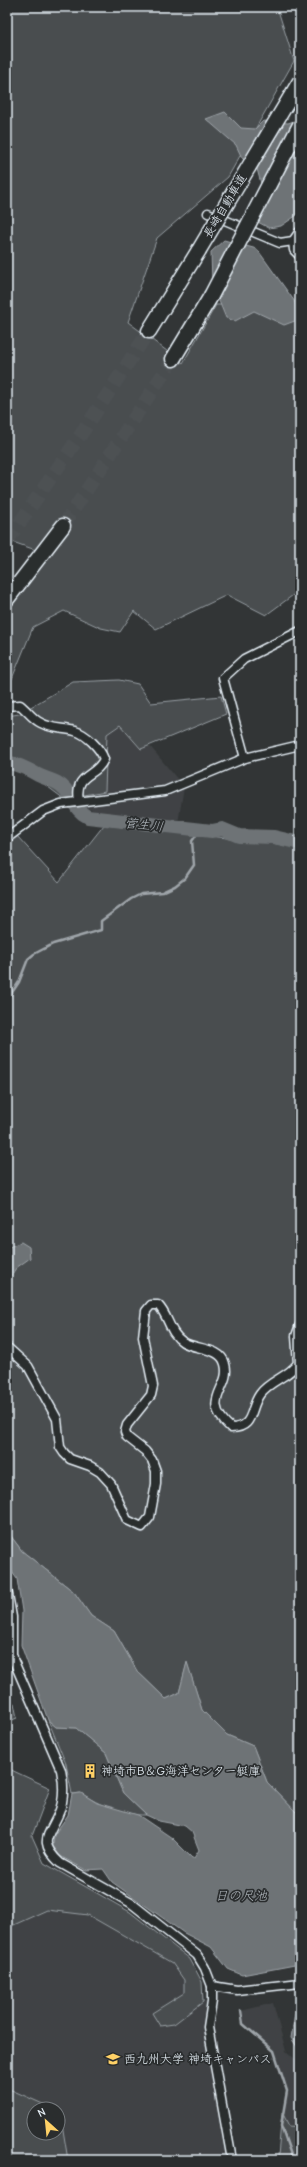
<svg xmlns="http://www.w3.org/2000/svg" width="307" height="2167" font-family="'Comic Neue','Klee One',sans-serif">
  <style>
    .built { fill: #3f4244 }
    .green { fill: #494d4f; stroke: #989fa4 }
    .water { fill: #6e7376; stroke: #9fa5aa }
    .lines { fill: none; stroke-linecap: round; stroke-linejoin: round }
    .stream { stroke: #9fa5aa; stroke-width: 2.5 }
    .river { stroke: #6e7376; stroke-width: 14 }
    .motorway-tunnel { stroke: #4d5153; stroke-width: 14; stroke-dasharray: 14 7; stroke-linecap: butt }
    .minor-casing { stroke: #e8f1f8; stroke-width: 11 }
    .tertiary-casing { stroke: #e8f1f8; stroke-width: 13 }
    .motorway-casing { stroke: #e8f1f8; stroke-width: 17 }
    .minor { stroke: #2a2d2e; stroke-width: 8 }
    .tertiary { stroke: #2a2d2e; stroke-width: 10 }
    .motorway { stroke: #2a2d2e; stroke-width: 14 }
    .motorway-bridge-casing { stroke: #e8f1f8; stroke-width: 17; stroke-linecap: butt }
    .motorway-bridge { stroke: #2a2d2e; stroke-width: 14 }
    .labels { text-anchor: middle; stroke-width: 3.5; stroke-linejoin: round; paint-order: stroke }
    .street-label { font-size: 12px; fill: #e8f1f8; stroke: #2a2d2e }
    .poi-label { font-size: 12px; fill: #e8f1f8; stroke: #2a2d2e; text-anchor: start }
    .water-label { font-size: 13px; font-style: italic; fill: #b1b8be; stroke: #2a2d2e }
  </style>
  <rect width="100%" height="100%" fill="#323536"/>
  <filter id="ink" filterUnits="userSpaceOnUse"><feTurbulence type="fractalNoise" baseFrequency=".025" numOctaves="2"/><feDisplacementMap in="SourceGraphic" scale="8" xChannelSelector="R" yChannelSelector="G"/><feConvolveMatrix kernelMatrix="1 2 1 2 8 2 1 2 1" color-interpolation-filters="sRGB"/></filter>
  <g filter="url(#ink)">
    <g class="built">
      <polygon points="120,725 141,749 149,745 184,787 178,823 111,815 86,808 86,795 105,791 107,733"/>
      <polygon points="7,1895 89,1901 178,1957 199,1997 216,2008 213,2027 236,2160 65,2160 58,2131 58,2109 34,2109 7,2105"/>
      <polygon points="273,2003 286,2051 300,2063 300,2127 289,2126 282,2112 287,2091 274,2051 243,2024 241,2011"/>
    </g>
    <g class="green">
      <polygon points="7,7 277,7 294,61 228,177 157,238 128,322 183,363 216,305 300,305 300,590 266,615 227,595 156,629 134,611 120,632 101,628 64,611 33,627 7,691 7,609 50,555 7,540"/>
      <polygon points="119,680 138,684 151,703 221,696 226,714 141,749 120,725 107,734 105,791 64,799 7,756 7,716 19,714 73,682"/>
      <polygon points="104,825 266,842 300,848 300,1813 296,1812 267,1782 253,1746 227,1735 202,1710 187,1663 179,1693 166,1699 137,1671 114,1631 91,1616 74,1592 22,1551 7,1531 7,844 17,836 59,882"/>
      <polygon points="7,1700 14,1703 17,1718 7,1722"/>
      <path d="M48,1720L56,1727L76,1728L106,1753L123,1793L146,1815C124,1816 99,1805 81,1793L72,1794L66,1764Z"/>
      <polygon points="7,1768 50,1788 32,1836 44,1863 130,1912 190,1959 202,1982 203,2002 174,2024 160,2026 152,2013 184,1993 184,1980 172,1963 88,1915 47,1910 7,1928"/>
      <polygon points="7,2088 54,2109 34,2109 34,2133 58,2133 58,2111 60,2112 68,2160 7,2160"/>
      <polygon points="282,2112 289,2126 300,2127 300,2160 280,2160 278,2156"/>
    </g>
    <g class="water">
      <polygon points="225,112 241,128 255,129 263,121 288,123 300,119 300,213 281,226 269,228 256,221 262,187 257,169 242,158 236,145 206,119"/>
      <polygon points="224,240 257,249 295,302 300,319 284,325 254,311 235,321 226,318 212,284 211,252"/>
      <polygon points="21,1242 29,1247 30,1258 16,1268 7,1282 7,1248"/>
      <polygon points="7,1531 22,1551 74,1592 91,1616 114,1631 137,1671 166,1699 179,1693 187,1662 202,1710 227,1735 253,1746 267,1782 296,1812 300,1813 300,1964 242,1975 228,1969 211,1947 184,1933 112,1882 103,1869 86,1870 60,1856 53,1846 54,1835 68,1815 72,1794 81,1793 97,1803 138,1815 172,1838 192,1858 194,1858 199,1850 192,1832 185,1826 159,1821 146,1815 123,1793 106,1753 76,1728 56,1727 48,1720 21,1645 22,1611 17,1579 7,1565"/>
      <polygon points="300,2012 300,2051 291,2038 295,2014"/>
    </g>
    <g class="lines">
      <g class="stream">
        <polyline points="7,1000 19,982 28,959 34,954 53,944 101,930 101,921 131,899 141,894 162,892 175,886 185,878 194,865 192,841 200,830"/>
        <polyline points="241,2011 243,2024 274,2051 287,2091 281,2126 291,2155 298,2160"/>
      </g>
      <path class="river" d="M7,762C21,766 26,768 38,775C48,780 57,780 65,789C74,799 75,811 88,817L212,831L222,829L239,836L274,837L300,843"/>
      <g class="motorway-tunnel">
        <polyline points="63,526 173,359"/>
        <polyline points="7,541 86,427 149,331"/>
      </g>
      <defs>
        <g id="minor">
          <polyline points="208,213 280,243 293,241 300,231"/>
          <polyline points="293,241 294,250 300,256"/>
          <path d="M7,706L20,705C28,711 32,719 41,723C52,729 63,728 75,731C86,734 100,748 104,759C96,778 74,772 79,801"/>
          <polyline points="245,758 223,678 244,659 300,631"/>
          <polyline points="7,838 43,811 61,804 165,791 245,758 300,745"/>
          <path d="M7,1347L28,1366L57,1419L60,1447L64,1453L70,1459L90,1466L100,1472L111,1484L127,1520L142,1527L150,1517L156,1484V1471L152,1460L145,1451L127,1437L125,1432L127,1425L151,1395L153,1386L143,1337L146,1311L151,1305H158C169,1316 169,1333 183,1342C196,1350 221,1347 225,1364C232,1389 198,1399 231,1428C255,1428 249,1409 260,1394C270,1380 289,1377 298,1363L296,1336L300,1325"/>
          <path d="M7,1589L12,1617V1657L61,1770C64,1785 65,1800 58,1815C48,1837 38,1842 60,1863L131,1903L197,1955L205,1968L212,1986V2001L208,2027L232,2160"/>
          <polyline points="212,1986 237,1990 300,1983"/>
        </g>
        <polyline id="tertiary" points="7,1661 12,1657"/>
        <g id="motorway">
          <polyline points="149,331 199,250"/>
          <polyline points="173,359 211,296"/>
          <polyline points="7,599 63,526"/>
        </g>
      </defs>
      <use href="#minor" class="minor-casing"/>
      <use href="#tertiary" class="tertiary-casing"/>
      <use href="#motorway" class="motorway-casing"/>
      <use href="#minor" class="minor"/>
      <use href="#tertiary" class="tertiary"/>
      <use href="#motorway" class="motorway"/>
      <defs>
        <g id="motorway-bridge">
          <polyline points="199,250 300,81"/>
          <polyline points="211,296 300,125"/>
        </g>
      </defs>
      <use href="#motorway-bridge" class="motorway-bridge-casing"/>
      <use href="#motorway-bridge" class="motorway-bridge"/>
    </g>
  </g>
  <defs>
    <symbol id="building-bare" viewBox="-9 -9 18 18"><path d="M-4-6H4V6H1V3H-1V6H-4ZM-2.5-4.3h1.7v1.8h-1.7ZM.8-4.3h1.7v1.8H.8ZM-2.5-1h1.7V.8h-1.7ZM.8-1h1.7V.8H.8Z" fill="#ffd166" stroke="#2a2d2e" stroke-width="2.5" paint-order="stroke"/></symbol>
    <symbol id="university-bare" viewBox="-9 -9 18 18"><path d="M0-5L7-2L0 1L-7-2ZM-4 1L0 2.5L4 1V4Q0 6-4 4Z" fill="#ffd166" stroke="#2a2d2e" stroke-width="2.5" paint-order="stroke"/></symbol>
  </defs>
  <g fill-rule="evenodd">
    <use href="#building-bare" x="80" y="1761" width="20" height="20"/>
    <use href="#university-bare" x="103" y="2049" width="20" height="20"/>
  </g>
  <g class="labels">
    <g class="street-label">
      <text transform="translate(225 206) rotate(-59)" y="4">長崎自動車道</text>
    </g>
    <g class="poi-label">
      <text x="101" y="1775">神埼市B＆G海洋センター艇庫</text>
      <text x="124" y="2063">西九州大学 神埼キャンパス</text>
    </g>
    <g class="water-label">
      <text transform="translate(144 824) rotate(6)" y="5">菅生川</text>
      <text x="241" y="1900">日の尺池</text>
    </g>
  </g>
  <rect width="307" height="2167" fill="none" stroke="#2a2d2e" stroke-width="24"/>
  <rect x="12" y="12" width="283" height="2143" fill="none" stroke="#e8f1f8" stroke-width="1.5" filter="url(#ink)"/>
  <g transform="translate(46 2121) rotate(333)"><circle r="19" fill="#2a2d2e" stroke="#767b7f"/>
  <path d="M0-3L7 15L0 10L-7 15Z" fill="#ffd166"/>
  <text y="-6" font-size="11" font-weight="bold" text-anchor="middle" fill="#e8f1f8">N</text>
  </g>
</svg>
